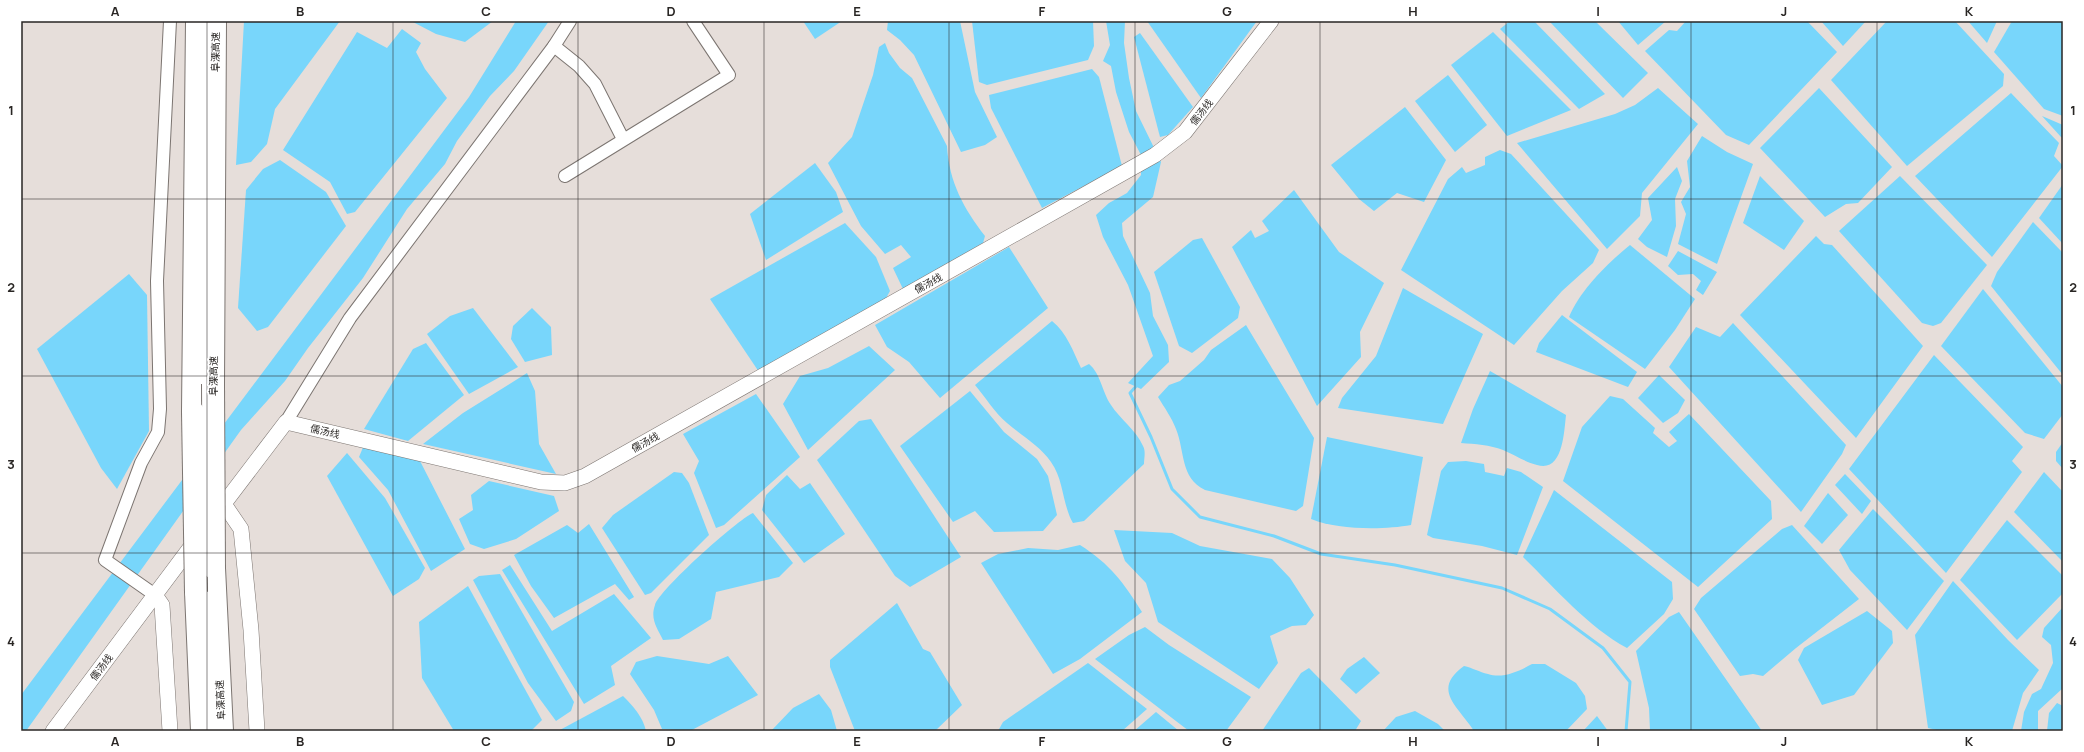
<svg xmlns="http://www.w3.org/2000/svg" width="2084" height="752" font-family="Manrope,'Noto Sans SC',sans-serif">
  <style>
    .water { fill: #78d6fb }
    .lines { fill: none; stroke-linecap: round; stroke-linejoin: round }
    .stream { stroke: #78d6fb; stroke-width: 3 }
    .minor-casing { stroke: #7c7571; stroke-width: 14 }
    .tertiary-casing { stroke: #7c7571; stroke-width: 16 }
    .motorway-casing { stroke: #7c7571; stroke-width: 24 }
    .minor { stroke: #fff; stroke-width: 12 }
    .tertiary { stroke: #fff; stroke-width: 15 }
    .motorway { stroke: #fff; stroke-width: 22 }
    .motorway-bridge-casing { stroke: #7c7571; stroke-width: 24; stroke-linecap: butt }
    .motorway-bridge { stroke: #fff; stroke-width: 22 }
    .grid { fill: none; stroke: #292624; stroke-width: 1; stroke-opacity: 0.55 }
    .labels { text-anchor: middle; stroke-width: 3.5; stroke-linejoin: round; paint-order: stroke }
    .street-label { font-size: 10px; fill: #292624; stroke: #fff }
    .neatline { fill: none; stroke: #292624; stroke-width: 1.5 }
    .grid-label { font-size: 13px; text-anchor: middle; font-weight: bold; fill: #292624 }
  </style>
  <rect width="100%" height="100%" fill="#e6deda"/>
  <g class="water">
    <polygon points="244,21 340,21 275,109 267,144 251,162 236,165"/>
    <polygon points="411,21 493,21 465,42 436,34"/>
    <polygon points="516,21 549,21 514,71 490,96 457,141 445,164 407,209 363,278 308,348 285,381 241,430 26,731 21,731 21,695 469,97"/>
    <polygon points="803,21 842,21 815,39"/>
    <polygon points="888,21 960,21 975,92 997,137 985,145 961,152 914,55 900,40 887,30"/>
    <polygon points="972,21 1093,21 1094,46 1088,60 987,85 979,82"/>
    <polygon points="1106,21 1125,21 1124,43 1129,78 1136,111 1161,162 1153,197 1122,223 1123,236 1150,293 1153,316 1168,345 1169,362 1141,389 1128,383 1153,356 1128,285 1103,237 1096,215 1109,203 1127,193 1141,175 1141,155 1129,132 1116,92 1111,66 1103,61 1110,45"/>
    <polygon points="1147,21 1257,21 1201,98"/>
    <polygon points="1510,21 1534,21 1605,94 1579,109 1500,29"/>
    <polygon points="1549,21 1595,21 1648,73 1623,98"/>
    <polygon points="1618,21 1666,21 1638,45"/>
    <polygon points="1686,21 1807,21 1837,52 1749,145 1726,135 1645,51 1669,30 1677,31"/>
    <polygon points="1821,21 1866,21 1843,46"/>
    <polygon points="1887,21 1955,21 2004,74 2003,86 1907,166 1831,80"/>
    <polygon points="1968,21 1997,21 1987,43"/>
    <polygon points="2012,21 2063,21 2063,116 2044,109 1994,52"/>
    <polygon points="402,29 421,43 416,52 425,69 447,98 355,212 347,214 330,182 283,150 357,32 387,48"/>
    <polygon points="1493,32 1571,110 1507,136 1451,65"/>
    <polygon points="1140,33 1193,107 1168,135 1160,137 1134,37"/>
    <path d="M885,43L889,53L900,68L912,78L947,146C949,182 964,209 985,236L983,243L903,289L893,268L911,257L901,245L885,254L861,226L828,163L852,137L873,75L879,47Z"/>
    <polygon points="1092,69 1099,77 1122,166 1042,208 991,108 989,95"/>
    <polygon points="1448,75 1487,125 1455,152 1415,101"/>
    <polygon points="1658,88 1698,124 1642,193 1640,216 1607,249 1517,143 1615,114 1635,105"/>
    <polygon points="1819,88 1892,167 1858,203 1846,204 1825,217 1760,148"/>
    <polygon points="2011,93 2059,143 2054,156 2063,166 1992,257 1915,176"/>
    <polygon points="1405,107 1446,160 1424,202 1397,193 1374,211 1359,199 1331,165"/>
    <polygon points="2042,116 2063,125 2063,138 2061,137"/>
    <polygon points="1702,136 1727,152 1753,164 1717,264 1678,244 1686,214 1681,202 1690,187 1687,161"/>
    <polygon points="1500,150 1511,154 1599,250 1593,263 1562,291 1514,345 1401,270 1448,179 1462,167 1466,173 1485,165 1485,157"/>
    <polygon points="280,160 326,192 346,226 268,327 257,331 238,308 246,190 263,169"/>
    <polygon points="815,163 836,192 843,212 766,260 750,214"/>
    <polygon points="1677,167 1682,181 1675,199 1676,226 1667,257 1647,247 1638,239 1652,220 1648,198"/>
    <polygon points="1760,176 1804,221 1784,250 1743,223"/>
    <polygon points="1900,176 1987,265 1941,323 1933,326 1922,323 1839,231"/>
    <polygon points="2063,184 2063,244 2039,218"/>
    <polygon points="1294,190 1339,252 1384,283 1360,332 1361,357 1317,406 1232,247 1251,230 1255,238 1269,231 1262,221"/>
    <polygon points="2033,222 2063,253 2063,375 1991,286 1997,272"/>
    <polygon points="845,223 876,257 890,291 885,300 759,372 710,299"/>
    <polygon points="1816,236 1824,244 1832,245 1923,346 1856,438 1740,315"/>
    <polygon points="1202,238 1240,307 1238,318 1192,353 1179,346 1154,272 1193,240"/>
    <path d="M1630,245L1695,299L1675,330L1645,369L1569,317C1580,290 1608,263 1630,245Z"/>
    <polygon points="1009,247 1048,308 940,398 909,362 887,347 875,325"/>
    <polygon points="1678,251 1717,272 1703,295 1696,290 1701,281 1693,274 1678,275 1668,266"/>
    <polygon points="129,274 147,295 149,431 117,489 101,468 37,349"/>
    <polygon points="1403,288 1483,334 1443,424 1338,408 1342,398 1376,356"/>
    <polygon points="1983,289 2063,387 2063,414 2044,439 2025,433 1941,346"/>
    <polygon points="473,308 518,367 469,394 427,334 450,316"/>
    <polygon points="532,308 551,327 552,355 525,362 511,339 513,326"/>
    <polygon points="1562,315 1637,372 1628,387 1536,352 1539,343"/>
    <path d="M1052,321C1067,333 1073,351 1081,368L1089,364C1101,374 1102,392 1111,405C1120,419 1136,430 1143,446C1146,451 1144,459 1144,464L1084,521L1073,523C1062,504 1064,480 1051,462C1040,446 1022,436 1007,423C995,413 986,398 975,385Z"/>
    <polygon points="1733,323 1846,445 1842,454 1801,512 1669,367 1696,327 1720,337"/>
    <path d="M1246,325L1314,438L1303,506L1296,511L1205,490C1180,478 1185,451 1176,429C1172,418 1164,407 1158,397L1169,385L1180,381L1204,360L1211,350Z"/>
    <polygon points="426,343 464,395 408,441 364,429 413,349"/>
    <polygon points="869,346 895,370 808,450 783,404 800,376 828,368"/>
    <polygon points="1934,355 2023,447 2012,461 2022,472 1946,573 1849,469"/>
    <path d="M1490,371L1566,415C1564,432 1563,473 1537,465C1525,462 1515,455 1503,450C1490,445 1475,444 1461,443L1473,409Z"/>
    <polygon points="527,373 535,391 539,444 556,474 423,444 463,413"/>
    <polygon points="1659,375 1685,400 1678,413 1663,423 1638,398"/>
    <polygon points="970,391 1004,432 1037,459 1048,476 1057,515 1043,531 994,532 975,511 953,522 900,446"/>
    <polygon points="756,394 800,457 724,525 716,528 694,473 699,461 683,434"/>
    <polygon points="1610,396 1623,399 1655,428 1653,433 1669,447 1677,441 1669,432 1689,414 1771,501 1772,519 1698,587 1563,481 1582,427"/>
    <polygon points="871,419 961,557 910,587 895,576 817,460 859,421"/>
    <path d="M1327,437L1423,457L1411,525C1384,530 1337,530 1311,519Z"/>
    <polygon points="2063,442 2063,469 2056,461 2056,452"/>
    <polygon points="364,445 420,461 465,549 431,571 388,490 359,457"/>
    <polygon points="347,453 385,498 425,568 419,579 393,596 327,476"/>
    <polygon points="1466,461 1484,464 1485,472 1504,476 1507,468 1521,472 1543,487 1517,555 1482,546 1433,538 1427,535 1441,471 1448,462"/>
    <polygon points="674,472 682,473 689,483 709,535 651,593 645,595 602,528 613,515"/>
    <polygon points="2044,472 2063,492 2063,562 2014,512"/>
    <polygon points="1845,474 1871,501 1862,514 1835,485"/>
    <polygon points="787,475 800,489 810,483 845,534 804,563 762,510 766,495"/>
    <polygon points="489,481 554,496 559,511 516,539 484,549 470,544 459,519 473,510 471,495"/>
    <path d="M1554,490L1672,582L1673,599L1664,614L1627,648C1588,627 1554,587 1523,557Z"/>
    <polygon points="1828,493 1848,515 1822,544 1804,526"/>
    <polygon points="1873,509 1944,581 1907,630 1850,570 1839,550"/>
    <path d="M753,513L793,563L779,577L716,592L711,619L679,639L663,640C657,628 650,619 655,605C659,590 737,520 753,513Z"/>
    <polygon points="2007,520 2063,576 2063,593 2017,640 1960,580"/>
    <polygon points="589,524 634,597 629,600 615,584 554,618 531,586 514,555 567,525 578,533"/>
    <polygon points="1792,525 1859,599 1796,648 1763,676 1753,674 1740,676 1694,609 1701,598 1782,529"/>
    <polygon points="1114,530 1172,533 1200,546 1272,559 1290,578 1314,615 1306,625 1292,626 1270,636 1278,663 1259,689 1158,622 1146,583 1125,561"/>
    <path d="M1080,545C1110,564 1124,583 1142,612L1080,659L1053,674L981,563L998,554L1028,548L1058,550Z"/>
    <polygon points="510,565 552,631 614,594 651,638 611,666 615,685 584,704 502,570"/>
    <polygon points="500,574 574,702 571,711 556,721 528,683 473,580 479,576"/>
    <polygon points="1953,581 2008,640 2039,670 2023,693 2012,731 1941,731 1928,728 1915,635"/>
    <polygon points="468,586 542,720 531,731 454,731 422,678 419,622"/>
    <polygon points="897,603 923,649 930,652 962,705 935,731 855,731 830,667 830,660"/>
    <polygon points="2063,607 2061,639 2063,688 2038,711 2038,731 2021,731 2024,712 2032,694 2041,689 2053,663 2051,645 2042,637 2044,628"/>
    <polygon points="1867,611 1892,631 1893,643 1854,695 1822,705 1798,660 1804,648"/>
    <polygon points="1679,612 1762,731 1650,731 1649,708 1636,651 1669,617"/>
    <polygon points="1145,627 1169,645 1251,697 1226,731 1189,731 1095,659 1129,635"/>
    <polygon points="657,656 709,664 728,656 758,695 690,731 662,729 654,710 630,674 636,662"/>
    <polygon points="1364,657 1380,673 1356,694 1340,679 1347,669"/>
    <polygon points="1088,663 1147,709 1122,731 998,731 1003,722"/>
    <path d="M1532,664H1545L1576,683L1585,696L1587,709L1566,731H1474C1458,706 1431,690 1464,666C1473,668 1479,672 1488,674C1503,679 1519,671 1532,664Z"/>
    <polygon points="1309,668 1361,721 1355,731 1262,731 1301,673"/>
    <polygon points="819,694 831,710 837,731 771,731 793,708"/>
    <path d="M623,696C633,706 643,717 646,731H558Z"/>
    <polygon points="2057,703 2063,706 2063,731 2047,731 2049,713"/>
    <polygon points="1415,711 1438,724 1445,731 1383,731 1396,717"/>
    <polygon points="1156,712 1179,731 1134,731"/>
    <polygon points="1597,716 1608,731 1583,731"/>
  </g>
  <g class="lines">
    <polyline class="stream" points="1138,384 1130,393 1151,437 1172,489 1200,517 1274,536 1321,554 1395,565 1502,588 1550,609 1603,648 1630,682 1626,731"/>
    <defs>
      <g id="minor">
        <polyline points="554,46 579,66 595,84 623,139"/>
        <polyline points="565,176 729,75 693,21"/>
        <polyline points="286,422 350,318 554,46 570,21"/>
        <polyline points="155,595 105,560 141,463 158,432 160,409 157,281 170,21"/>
      </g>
      <g id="tertiary">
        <polyline points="224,504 241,529 251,630 257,731"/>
        <polyline points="213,518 286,422 541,482 565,483 585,476 1155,155 1185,132 1271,21"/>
        <polyline points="155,595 162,605 170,731"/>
        <polyline points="53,731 196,540"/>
      </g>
      <g id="motorway">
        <polyline points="213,384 215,21"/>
        <polyline points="193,412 197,21"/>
        <polyline points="214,568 222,731"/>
        <polyline points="196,592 202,731"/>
      </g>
    </defs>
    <use href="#minor" class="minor-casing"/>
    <use href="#tertiary" class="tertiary-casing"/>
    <use href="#motorway" class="motorway-casing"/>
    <use href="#minor" class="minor"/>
    <use href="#tertiary" class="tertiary"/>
    <use href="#motorway" class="motorway"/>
    <defs>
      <g id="motorway-bridge">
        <polyline points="213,384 214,568"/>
        <polyline points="193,412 196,592"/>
      </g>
    </defs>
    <use href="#motorway-bridge" class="motorway-bridge-casing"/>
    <use href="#motorway-bridge" class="motorway-bridge"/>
  </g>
  <path class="grid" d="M207,21V731M393,21V731M578,21V731M764,21V731M949,21V731M1135,21V731M1320,21V731M1506,21V731M1691,21V731M1877,21V731M21,199H2063M21,376H2063M21,553H2063"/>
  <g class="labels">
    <g class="street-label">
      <text transform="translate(215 52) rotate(-90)" y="4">阜溧高速</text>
      <text transform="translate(1201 112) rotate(-52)" y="4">儒汤线</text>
      <text transform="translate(928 283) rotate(-29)" y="4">儒汤线</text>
      <text transform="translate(213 376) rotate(-90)" y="4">阜溧高速</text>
      <text transform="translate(325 431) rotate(13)" y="4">儒汤线</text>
      <text transform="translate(645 442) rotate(-29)" y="4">儒汤线</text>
      <text transform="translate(101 667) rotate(-53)" y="4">儒汤线</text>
      <text transform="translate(220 700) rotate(-93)" y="4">阜溧高速</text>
    </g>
  </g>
  <rect width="2084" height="752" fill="none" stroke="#ffffff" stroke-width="44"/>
  <rect x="22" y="22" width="2040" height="708" class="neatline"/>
  <g class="grid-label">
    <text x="115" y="16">A</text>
    <text x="300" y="16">B</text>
    <text x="486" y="16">C</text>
    <text x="671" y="16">D</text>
    <text x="857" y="16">E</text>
    <text x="1042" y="16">F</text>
    <text x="1227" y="16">G</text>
    <text x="1413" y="16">H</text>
    <text x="1598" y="16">I</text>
    <text x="1784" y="16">J</text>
    <text x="1969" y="16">K</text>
    <text x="11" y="115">1</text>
    <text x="2073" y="115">1</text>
    <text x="11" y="292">2</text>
    <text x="2073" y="292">2</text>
    <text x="11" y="469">3</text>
    <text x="2073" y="469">3</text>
    <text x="11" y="646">4</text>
    <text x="2073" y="646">4</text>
    <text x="115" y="746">A</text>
    <text x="300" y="746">B</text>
    <text x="486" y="746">C</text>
    <text x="671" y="746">D</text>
    <text x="857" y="746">E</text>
    <text x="1042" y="746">F</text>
    <text x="1227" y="746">G</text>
    <text x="1413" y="746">H</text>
    <text x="1598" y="746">I</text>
    <text x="1784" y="746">J</text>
    <text x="1969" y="746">K</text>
  </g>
</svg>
